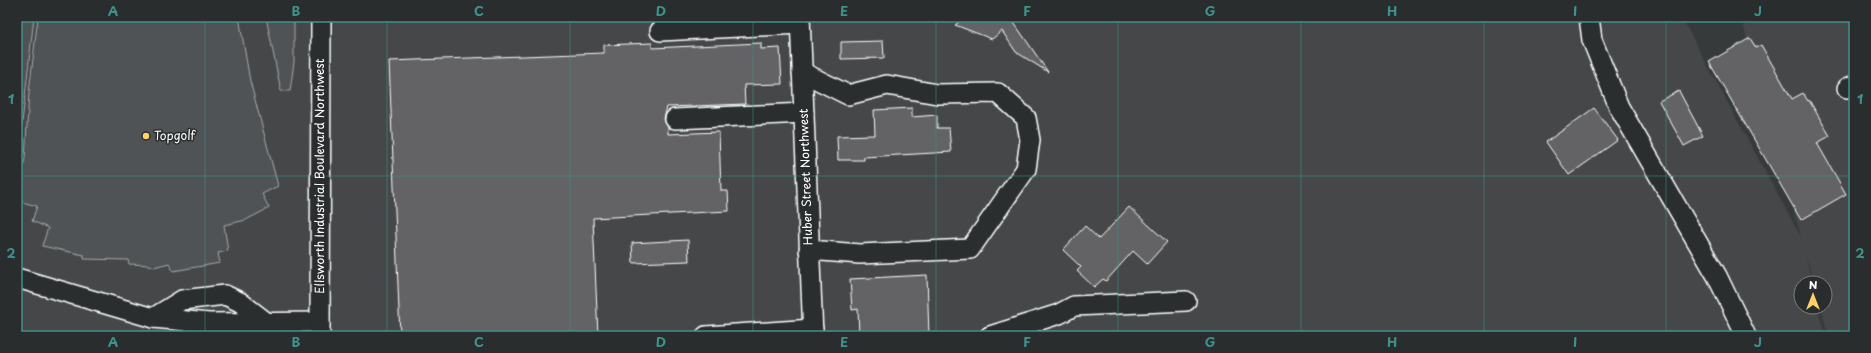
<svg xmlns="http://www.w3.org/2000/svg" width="1871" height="353" font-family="'Playpen Sans',sans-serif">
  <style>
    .built { fill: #444748 }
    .green { fill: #505354; stroke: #a8a9aa }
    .building { fill: #636465; stroke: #fff }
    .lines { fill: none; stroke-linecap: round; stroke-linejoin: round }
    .minor-casing { stroke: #fff; stroke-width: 22 }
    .minor { stroke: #2a2d2e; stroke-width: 19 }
    .grid { fill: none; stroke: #3f918b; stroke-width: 1; stroke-opacity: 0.55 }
    .poi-dot { fill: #ffd166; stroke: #2a2d2e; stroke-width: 1.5 }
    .labels { text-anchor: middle; stroke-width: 3; stroke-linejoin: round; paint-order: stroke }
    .poi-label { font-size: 12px; fill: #fff; stroke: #2a2d2e; text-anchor: start }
    .street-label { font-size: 12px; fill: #fff; stroke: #2a2d2e }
    .neatline { fill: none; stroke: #3f918b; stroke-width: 1.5 }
    .grid-label { font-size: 13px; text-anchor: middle; font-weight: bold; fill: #3f918b }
  </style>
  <rect width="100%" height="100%" fill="#373a3b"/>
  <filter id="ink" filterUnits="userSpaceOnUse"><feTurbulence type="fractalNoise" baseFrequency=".025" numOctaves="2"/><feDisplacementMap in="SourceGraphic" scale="8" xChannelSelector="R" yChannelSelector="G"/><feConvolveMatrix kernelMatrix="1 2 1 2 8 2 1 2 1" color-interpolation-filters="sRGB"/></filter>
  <g filter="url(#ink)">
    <polygon class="built" points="34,17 1681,17 1801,237 1741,17 1854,17 1854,336 1828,336 1821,307 1825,307 1825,283 1814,283 1806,256 1812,283 1801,283 1801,307 1818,307 1825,336 17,336 17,167"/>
    <g class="green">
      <polygon points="17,17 34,17 17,167"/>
      <polygon points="38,17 239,17 250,81 278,186 262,194 269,208 246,220 224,225 228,251 218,253 220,263 173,271 169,263 154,267 150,265 129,264 128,260 84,259 84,255 42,246 48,228 32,221 37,206 22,202 17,195 25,158 29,92"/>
      <polygon points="266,17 294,17 294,62 290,91 281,91"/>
    </g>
    <g class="building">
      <polygon points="965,17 1010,17 1048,72 1016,52 1002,31 992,39 955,25"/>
      <polygon points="1750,38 1756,48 1761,45 1792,99 1803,93 1808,101 1809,100 1830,136 1817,143 1846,194 1801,220 1709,62"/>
      <polygon points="883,41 884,58 841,59 841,42"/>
      <polygon points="652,43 652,48 761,43 761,49 780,48 782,84 744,85 745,104 667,107 664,119 668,127 668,134 719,132 721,191 728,191 729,211 593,218 598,336 400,336 389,61 604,53 604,45"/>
      <polygon points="1679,91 1703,136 1684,146 1659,101"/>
      <polygon points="912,108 912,117 937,115 937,128 949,128 951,152 864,157 864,160 838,160 837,136 875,135 874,110"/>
      <polygon points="1594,108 1618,140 1569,175 1546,142"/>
      <polygon points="1129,207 1167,242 1147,264 1133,251 1106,281 1103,279 1094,287 1077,271 1081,267 1063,250 1085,226 1099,239"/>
      <polygon points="688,240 689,261 633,263 632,243"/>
      <polygon points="927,275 929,336 859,336 858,309 852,310 850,279"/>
    </g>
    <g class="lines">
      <defs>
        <g id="minor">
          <polyline points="800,17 813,336"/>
          <polyline points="1589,17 1592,40 1619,107 1717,276 1746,336"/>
          <polyline points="660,31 800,24"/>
          <polyline points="802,72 848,95 887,85 937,94 998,93 1026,118 1030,140 1026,169 970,249 860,254 809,250"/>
          <polyline points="1847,88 1854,85"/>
          <polyline points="675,119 804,113"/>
          <polyline points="17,278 153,318 209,323 320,322"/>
          <polyline points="153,318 182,300 225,295 240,302 266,322"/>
          <polyline points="320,336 321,17"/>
          <polyline points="706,336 813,329"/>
          <polyline points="990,336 1059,314 1074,306 1186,301"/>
        </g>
      </defs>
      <use href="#minor" class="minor-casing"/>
      <use href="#minor" class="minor"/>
    </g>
  </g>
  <path class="grid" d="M205,17V336M387,17V336M570,17V336M753,17V336M936,17V336M1118,17V336M1301,17V336M1484,17V336M1666,17V336M17,176H1854"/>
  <circle class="poi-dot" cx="146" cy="136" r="4"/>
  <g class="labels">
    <g class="poi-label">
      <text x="154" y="140">Topgolf</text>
    </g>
    <g class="street-label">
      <text transform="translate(320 176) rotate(-90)" y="4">Ellsworth Industrial Boulevard Northwest</text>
      <text transform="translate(806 177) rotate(-92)" y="4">Huber Street Northwest</text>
    </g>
  </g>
  <rect width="1871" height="353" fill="none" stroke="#2a2d2e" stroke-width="44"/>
  <g transform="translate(1813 295)"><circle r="19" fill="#2a2d2e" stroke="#7f8182"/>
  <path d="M0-3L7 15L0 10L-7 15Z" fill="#ffd166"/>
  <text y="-6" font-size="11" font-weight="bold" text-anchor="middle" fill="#ffffff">N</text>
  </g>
  <rect x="22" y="22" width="1827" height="309" class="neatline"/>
  <g class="grid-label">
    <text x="113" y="16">A</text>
    <text x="296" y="16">B</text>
    <text x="479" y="16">C</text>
    <text x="661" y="16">D</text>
    <text x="844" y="16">E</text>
    <text x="1027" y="16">F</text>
    <text x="1210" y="16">G</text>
    <text x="1392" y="16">H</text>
    <text x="1575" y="16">I</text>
    <text x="1758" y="16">J</text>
    <text x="11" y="104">1</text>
    <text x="1860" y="104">1</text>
    <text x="11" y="258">2</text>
    <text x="1860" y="258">2</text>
    <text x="113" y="347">A</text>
    <text x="296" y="347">B</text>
    <text x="479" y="347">C</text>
    <text x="661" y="347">D</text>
    <text x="844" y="347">E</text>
    <text x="1027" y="347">F</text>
    <text x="1210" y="347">G</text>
    <text x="1392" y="347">H</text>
    <text x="1575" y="347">I</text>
    <text x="1758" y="347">J</text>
  </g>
</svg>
